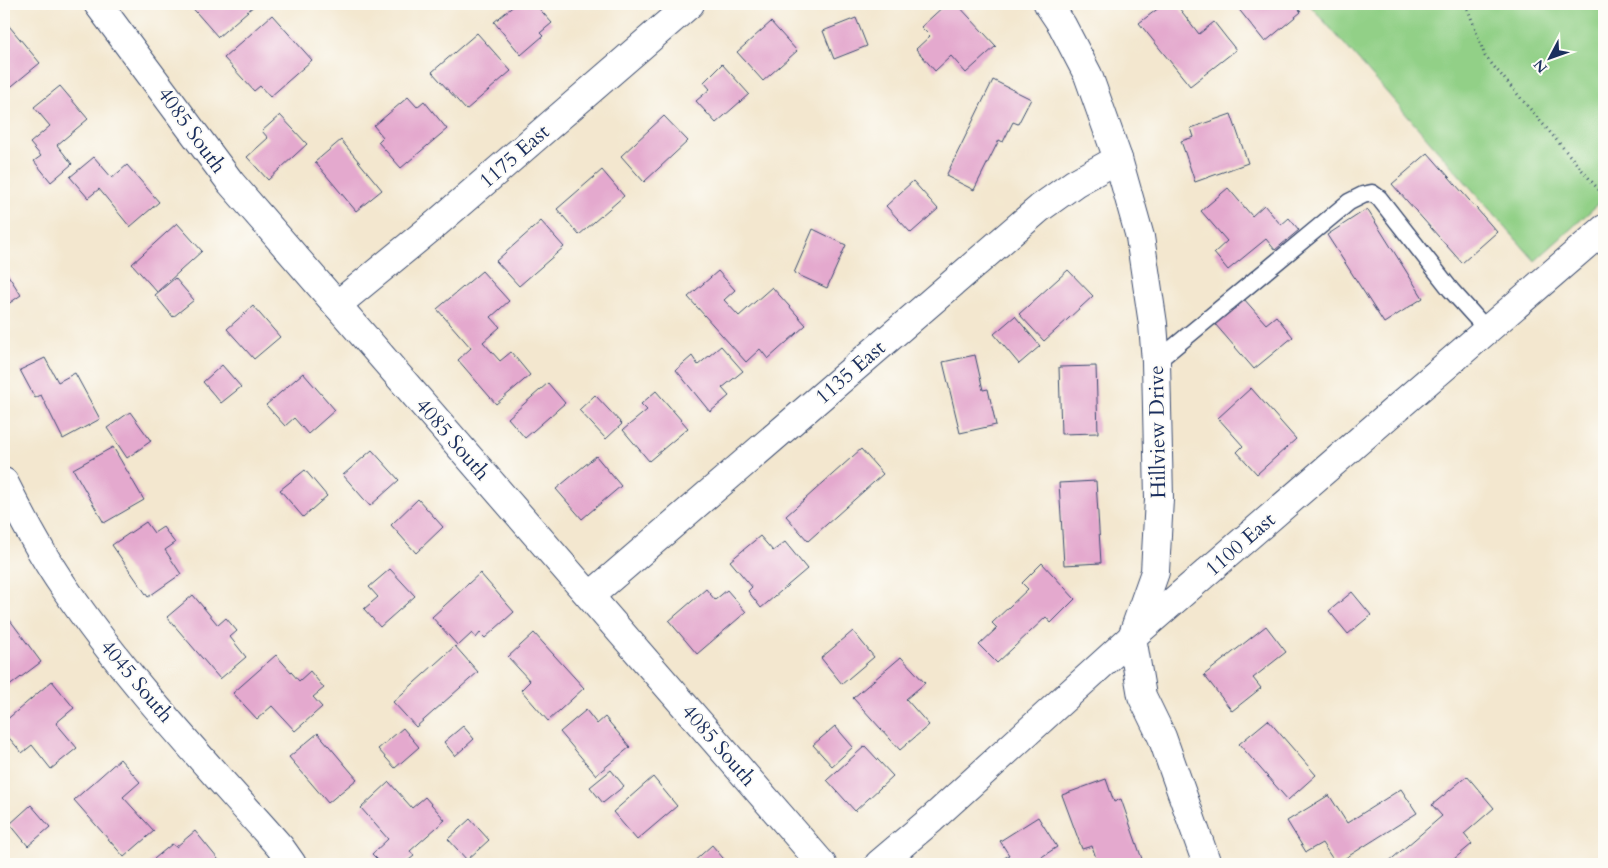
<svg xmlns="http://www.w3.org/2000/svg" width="1608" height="868" font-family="Cardo,serif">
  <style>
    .green { fill: #92d087; stroke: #568072 }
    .building { fill: #e4a9ce }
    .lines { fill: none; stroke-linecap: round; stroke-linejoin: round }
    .service-casing { stroke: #3b4b6f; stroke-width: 19 }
    .minor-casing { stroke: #3b4b6f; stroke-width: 30 }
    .tertiary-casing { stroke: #3b4b6f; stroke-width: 30 }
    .path { stroke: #3b4b6f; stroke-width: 3; stroke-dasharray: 1 4; stroke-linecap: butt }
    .service { stroke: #fff; stroke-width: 16 }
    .minor { stroke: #fff; stroke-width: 28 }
    .tertiary { stroke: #fff; stroke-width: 28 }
    .labels { text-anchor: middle; stroke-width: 4; stroke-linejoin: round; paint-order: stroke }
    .street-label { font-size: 21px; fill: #1b2f5e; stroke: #fdfcf7 }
  </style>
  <rect width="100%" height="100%" fill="#fdfcf7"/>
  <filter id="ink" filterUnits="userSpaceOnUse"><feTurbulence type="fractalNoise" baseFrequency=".02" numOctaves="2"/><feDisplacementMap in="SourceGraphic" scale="10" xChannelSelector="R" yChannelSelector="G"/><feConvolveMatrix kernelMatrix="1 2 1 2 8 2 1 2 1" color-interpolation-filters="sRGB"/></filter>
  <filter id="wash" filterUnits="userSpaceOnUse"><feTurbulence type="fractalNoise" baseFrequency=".0096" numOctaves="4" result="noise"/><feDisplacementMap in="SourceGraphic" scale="20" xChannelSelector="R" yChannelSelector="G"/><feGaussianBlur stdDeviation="1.12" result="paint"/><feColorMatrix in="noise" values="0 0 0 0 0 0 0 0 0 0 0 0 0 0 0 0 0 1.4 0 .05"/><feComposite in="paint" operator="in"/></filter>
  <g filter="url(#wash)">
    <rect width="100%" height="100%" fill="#f3e7cf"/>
    <polygon class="green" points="1309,4 1604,4 1604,199 1535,261"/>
    <g id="blocks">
      <g class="building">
        <polygon points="189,4 256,4 218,37"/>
        <polygon points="516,4 535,4 552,23 540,33 543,36 521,55 494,22"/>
        <polygon points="946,4 957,4 996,46 966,73 951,56 935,71 916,49 930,36 921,27"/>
        <polygon points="1164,4 1176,4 1199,34 1214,22 1236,50 1190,86 1139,23"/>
        <polygon points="1241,4 1294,4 1301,12 1265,42 1237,7"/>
        <polygon points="272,15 312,60 270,97 260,86 254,91 224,58"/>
        <polygon points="856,18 867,46 834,59 823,31"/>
        <polygon points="4,20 40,63 7,90 4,86"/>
        <polygon points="771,22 797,51 763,81 737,52"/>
        <polygon points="477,33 511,71 466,110 432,72"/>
        <polygon points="722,64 749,94 716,123 696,101 710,89 704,82"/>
        <polygon points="993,80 1031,99 1018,124 1013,122 1003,142 999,140 974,190 946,176"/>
        <polygon points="60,86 88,119 57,145 72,164 51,182 34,161 41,156 30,143 50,126 34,107"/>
        <polygon points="408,97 417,107 424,101 447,129 401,168 378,142 383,137 374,126"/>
        <polygon points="1231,114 1248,163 1195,182 1181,141 1194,137 1191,128"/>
        <polygon points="280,115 307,144 268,180 247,157 268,138 262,131"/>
        <polygon points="664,116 688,141 644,182 621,156"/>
        <polygon points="341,140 382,190 356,211 315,162"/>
        <polygon points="1428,153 1497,232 1462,263 1392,184"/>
        <polygon points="94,157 112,178 127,165 159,202 130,227 99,189 88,198 70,177"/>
        <polygon points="602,170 624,196 579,235 557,209"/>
        <polygon points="913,181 938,209 911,233 886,206"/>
        <polygon points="1228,188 1252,216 1264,205 1281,225 1289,218 1299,230 1275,250 1266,239 1228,270 1214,253 1227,241 1201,211"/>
        <polygon points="1367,209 1423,298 1384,323 1327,235"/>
        <polygon points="541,221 564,247 519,286 496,261"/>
        <polygon points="177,223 202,251 157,292 132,264"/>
        <polygon points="813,229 846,245 827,288 794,273"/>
        <polygon points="4,269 21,295 4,307"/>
        <polygon points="1068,270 1093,296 1044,341 1019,314"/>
        <polygon points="482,271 509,301 491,317 500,327 483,342 500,361 511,352 530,375 496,404 458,360 471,348 437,309"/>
        <polygon points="718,271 735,290 724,300 739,316 772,287 806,325 768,359 760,349 746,362 688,297"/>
        <polygon points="175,278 194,300 173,317 155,295"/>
        <polygon points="1244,299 1266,324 1276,316 1293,337 1254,369 1215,324"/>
        <polygon points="253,306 280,337 254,359 227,329"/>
        <polygon points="1015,316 1040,346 1019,364 994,334"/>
        <polygon points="721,346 743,371 722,388 729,396 710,412 676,370 692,356 698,365"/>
        <polygon points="975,355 983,390 988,389 996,425 960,433 943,362"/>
        <polygon points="45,358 58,382 75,373 100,419 63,439 41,395 35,398 20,370"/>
        <polygon points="222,365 241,387 221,403 203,382"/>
        <polygon points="1096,366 1098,433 1061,434 1059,367"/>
        <polygon points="303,373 335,410 308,434 294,418 285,426 266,405"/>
        <polygon points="548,383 565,403 525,438 508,418"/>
        <polygon points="1251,388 1296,439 1257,474 1237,452 1243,446 1218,418"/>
        <polygon points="656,391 688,428 649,461 623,430 647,410 641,404"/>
        <polygon points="595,395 622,424 606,439 579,410"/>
        <polygon points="130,412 151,441 127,458 107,428"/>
        <polygon points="113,447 144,500 104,523 73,469"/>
        <polygon points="861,449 883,474 808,541 786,516"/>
        <polygon points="372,450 399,480 370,506 343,475"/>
        <polygon points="596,456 621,486 582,519 556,489"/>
        <polygon points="305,470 327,496 303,517 280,490"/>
        <polygon points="1096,481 1101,563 1064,565 1059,483"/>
        <polygon points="418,499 443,527 416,553 391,525"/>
        <polygon points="146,522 154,533 163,527 175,543 165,550 181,574 148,597 112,545"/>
        <polygon points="760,536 773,551 785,542 807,569 761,608 748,591 752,587 730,561"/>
        <polygon points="1042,563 1075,599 1051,623 1046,617 997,663 979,645 997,628 992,623 1028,589 1022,583"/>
        <polygon points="390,569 415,596 380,627 364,609 378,597 369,587"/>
        <polygon points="480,573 514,612 485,638 480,633 476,638 472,633 458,646 432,617"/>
        <polygon points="706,589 715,600 727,590 746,612 697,654 669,621"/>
        <polygon points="1352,592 1371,615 1348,634 1329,611"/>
        <polygon points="193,595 218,625 226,618 237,631 230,637 246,657 220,679 167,617"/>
        <polygon points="4,612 41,662 4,690"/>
        <polygon points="1266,626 1286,652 1253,678 1261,688 1232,711 1204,675"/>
        <polygon points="853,631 874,657 842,684 821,658"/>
        <polygon points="534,633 584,688 548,721 521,690 530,681 508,657"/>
        <polygon points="455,646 478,672 416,727 393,702"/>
        <polygon points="276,655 299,681 310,671 324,688 313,697 322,707 295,731 272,706 257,719 233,693"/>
        <polygon points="901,657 925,683 906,699 929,725 900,750 853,698"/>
        <polygon points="52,681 74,708 56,723 77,748 51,769 32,745 22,753 4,732 4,722"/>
        <polygon points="586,710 597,724 605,717 630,747 596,775 560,732"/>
        <polygon points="1268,720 1316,775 1288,800 1239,744"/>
        <polygon points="463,726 474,739 455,756 444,742"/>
        <polygon points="835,726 853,747 832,766 813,745"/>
        <polygon points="403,728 419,747 395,768 378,749"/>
        <polygon points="318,733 357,779 328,803 289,757"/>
        <polygon points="865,746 893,776 855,811 827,780"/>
        <polygon points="120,759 140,782 123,797 154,831 124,857 74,800"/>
        <polygon points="611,770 624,786 603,803 590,787"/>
        <polygon points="1467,776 1494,808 1464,834 1472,844 1448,864 1389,864 1387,863 1442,816 1432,805"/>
        <polygon points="653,777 677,806 637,840 613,812"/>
        <polygon points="1106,779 1114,802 1121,799 1142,859 1128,864 1098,864 1092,846 1082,849 1062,795"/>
        <polygon points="389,782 412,808 425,797 445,820 410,851 414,856 404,864 382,864 372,854 388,839 361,808"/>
        <polygon points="1401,789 1417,813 1336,864 1322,843 1306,852 1287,821 1329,795 1347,823"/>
        <polygon points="31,805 50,827 28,846 10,824"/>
        <polygon points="1038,817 1057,847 1040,858 1044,864 999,864 998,862 1009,855 1000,841"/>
        <polygon points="470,819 489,840 467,860 448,839"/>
        <polygon points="195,831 222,864 148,864 172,844 176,847"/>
        <polygon points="712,845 728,864 691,864"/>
      </g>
    </g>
  </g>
  <g filter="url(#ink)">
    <use href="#blocks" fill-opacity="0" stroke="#3b4b6f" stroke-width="1"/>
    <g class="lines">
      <defs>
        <polyline id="service" points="1156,362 1349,202 1363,195 1372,193 1379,198 1451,290 1488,331"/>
        <g id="minor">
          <polyline points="98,4 231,183 822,864"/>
          <polyline points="1048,4 1062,25 1088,75 1118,159 1140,237 1153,324 1156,362 1159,499 1155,572 1132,637 1142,696 1162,737 1207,864"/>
          <polyline points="337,305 437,223 690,4"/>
          <path d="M4,482C22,518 41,554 64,587C127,680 206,763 280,847L292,864"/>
          <polyline points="590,596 1040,208 1075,183 1118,159"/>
        </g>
        <polyline id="tertiary" points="879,864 932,819 1132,637 1604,229"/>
      </defs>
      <use href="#service" class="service-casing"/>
      <use href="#minor" class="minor-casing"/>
      <use href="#tertiary" class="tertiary-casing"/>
      <polyline class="path" points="1466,4 1485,56 1599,190 1604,195"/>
      <use href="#service" class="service"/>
      <use href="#minor" class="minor"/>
      <use href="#tertiary" class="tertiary"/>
    </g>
  </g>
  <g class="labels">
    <g class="street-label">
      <text transform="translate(192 130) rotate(54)" y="7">4085 South</text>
      <text transform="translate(514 156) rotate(-41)" y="7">1175 East</text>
      <text transform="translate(850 372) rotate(-41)" y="7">1135 East</text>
      <text transform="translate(1157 432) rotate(-91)" y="7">Hillview Drive</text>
      <text transform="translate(453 439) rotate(49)" y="7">4085 South</text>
      <text transform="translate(1240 544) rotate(-41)" y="7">1100 East</text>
      <text transform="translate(137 681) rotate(50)" y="7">4045 South</text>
      <text transform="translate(719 745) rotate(49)" y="7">4085 South</text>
    </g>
  </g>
  <rect width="1608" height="868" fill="none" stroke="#fdfcf7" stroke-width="20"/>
  <g transform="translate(1550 58) rotate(229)" stroke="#fdfcf7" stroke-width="4" paint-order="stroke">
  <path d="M0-4L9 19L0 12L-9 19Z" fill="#1b2f5e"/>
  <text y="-8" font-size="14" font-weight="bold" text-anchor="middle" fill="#1b2f5e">N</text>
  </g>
</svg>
